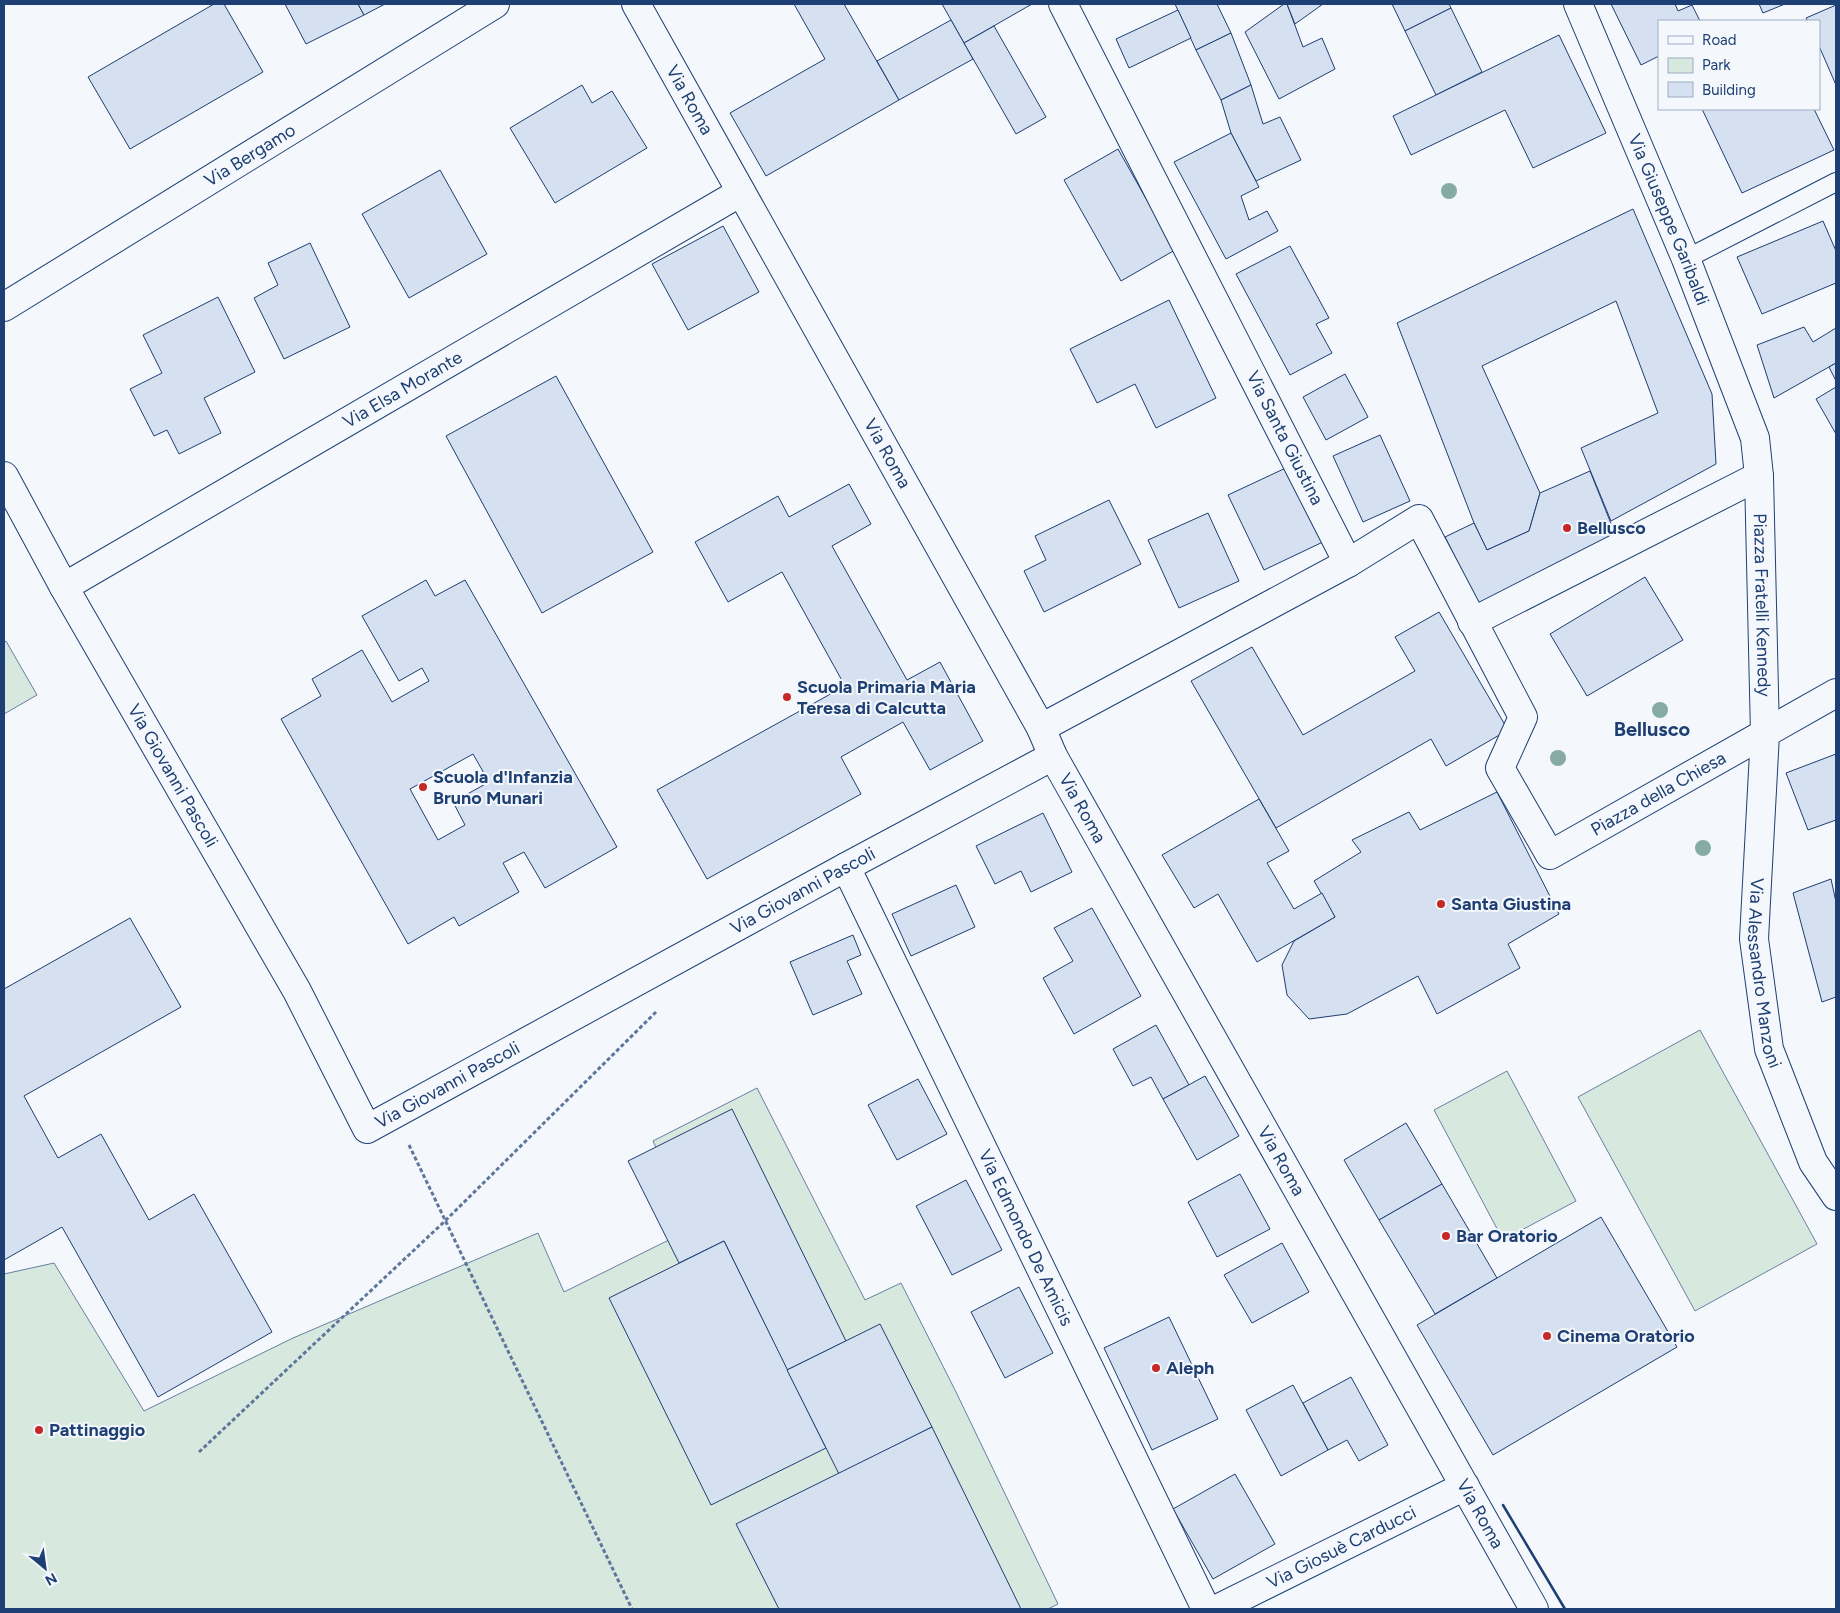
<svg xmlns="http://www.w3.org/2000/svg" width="1840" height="1613" font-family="Figtree,sans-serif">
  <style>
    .green { fill: #d7e8df; stroke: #687fa3 }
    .building { fill: #d5e0f0; stroke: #1d3f73; fill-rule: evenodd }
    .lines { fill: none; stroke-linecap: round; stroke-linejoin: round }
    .service-casing { stroke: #1d3f73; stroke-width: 20 }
    .minor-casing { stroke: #1d3f73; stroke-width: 30 }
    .tertiary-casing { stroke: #1d3f73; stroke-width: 30 }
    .path { stroke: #5e769c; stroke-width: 3; stroke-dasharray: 4 2.5; stroke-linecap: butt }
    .service { stroke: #f4f7fb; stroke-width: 18 }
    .minor { stroke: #f4f7fb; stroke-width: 28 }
    .tertiary { stroke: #f4f7fb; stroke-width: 28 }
    .wall { stroke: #1d3f73; stroke-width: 2.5 }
    .tree { fill: #86aba6 }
    .poi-dot { fill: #c62828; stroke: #f4f7fb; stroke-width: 2 }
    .labels { text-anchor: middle; stroke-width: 4; stroke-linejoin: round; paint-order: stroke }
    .street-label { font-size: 18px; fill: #1d3f73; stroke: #f4f7fb }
    .poi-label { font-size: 18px; font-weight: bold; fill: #1d3f73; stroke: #f4f7fb; text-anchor: start }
    .quarter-label { font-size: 20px; font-weight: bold; fill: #1d3f73; stroke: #f4f7fb }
  </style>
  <rect width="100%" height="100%" fill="#f4f7fb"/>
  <g class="green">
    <polygon points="6,641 37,695 4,714 4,642"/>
    <polygon points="1700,1030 1817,1244 1695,1311 1578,1097"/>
    <polygon points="1507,1071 1576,1201 1503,1240 1434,1110"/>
    <polygon points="757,1088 865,1300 901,1283 956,1392 1058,1604 1048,1609 4,1609 4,1274 54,1263 144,1411 293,1338 538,1233 564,1292 693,1228 653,1141"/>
  </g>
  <g class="building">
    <polygon points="214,4 224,4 263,72 130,149 88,77"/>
    <polygon points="285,4 358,4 364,15 306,44"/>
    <polygon points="358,4 385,4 364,15"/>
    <polygon points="794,4 844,4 899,100 766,176 730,113 825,59"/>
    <polygon points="942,4 1032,4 964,43"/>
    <polygon points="1175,4 1217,4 1231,33 1196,50"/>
    <polygon points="1284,4 1287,4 1303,47 1322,38 1335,69 1279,99 1245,32"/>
    <polygon points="1287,4 1323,4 1295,24"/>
    <polygon points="1392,4 1449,4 1451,8 1405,31"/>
    <polygon points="1611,4 1675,4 1678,11 1692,5 1700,21 1659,21 1659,56 1641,65"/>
    <polygon points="1759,4 1785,4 1763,13"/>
    <polygon points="1836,5 1836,85 1819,46 1819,21 1808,21 1806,18"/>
    <polygon points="1451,8 1482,72 1436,95 1405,31"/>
    <polygon points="1178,10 1191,38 1129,68 1116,39"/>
    <polygon points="951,20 973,59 899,100 877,61"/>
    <polygon points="994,26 1046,117 1016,134 964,43"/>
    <polygon points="1231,33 1251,85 1221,100 1196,50"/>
    <polygon points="1559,35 1606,133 1533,168 1505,110 1411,155 1393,116"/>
    <polygon points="582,85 592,103 612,91 647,148 555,203 510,128"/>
    <polygon points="1251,85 1263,124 1280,117 1301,160 1256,181 1231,133 1221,100"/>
    <polygon points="1702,109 1814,109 1834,150 1742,193"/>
    <polygon points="1231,133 1259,187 1241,196 1249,220 1267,211 1278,231 1226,259 1174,162"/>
    <polygon points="1118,149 1175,250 1121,281 1064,180"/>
    <polygon points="440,170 487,254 409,298 362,214"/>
    <polygon points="1633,209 1712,394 1716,464 1611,521 1581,448 1658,413 1616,301 1482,366 1540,493 1529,531 1487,550 1474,523 1397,323"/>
    <polygon points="1823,221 1836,251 1836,283 1762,314 1737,257"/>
    <polygon points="723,226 759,292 688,330 652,264"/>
    <polygon points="310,243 350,327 284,359 254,298 278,285 268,263"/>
    <polygon points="1290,246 1329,318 1316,324 1332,353 1290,375 1236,274"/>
    <polygon points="218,297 255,372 204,398 221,433 179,454 167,430 154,436 130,389 162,373 143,335"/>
    <polygon points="1169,300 1216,398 1156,428 1135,384 1097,403 1070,349"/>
    <polygon points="1804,327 1813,342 1836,328 1836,363 1774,398 1757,345"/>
    <polygon points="1836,363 1836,381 1829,367"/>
    <polygon points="1345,374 1368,417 1326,440 1303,397"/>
    <polygon points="556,376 653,552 542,613 446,436"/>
    <polygon points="1836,387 1836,434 1816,399"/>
    <polygon points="1380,435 1410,501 1363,522 1333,456"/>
    <polygon points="1290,466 1325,541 1264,570 1228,495"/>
    <polygon points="1590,471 1618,541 1478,603 1445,537 1474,523 1487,550 1529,531 1540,493"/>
    <polygon points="849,484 871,524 832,546 907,680 940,662 983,741 930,770 903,722 841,757 861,794 707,879 657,790 845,686 782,572 728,602 695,542 778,496 789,517"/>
    <polygon points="1109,500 1141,564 1044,612 1024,571 1046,560 1035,536"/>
    <polygon points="1208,513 1239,581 1179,608 1148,540"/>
    <polygon points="1645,577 1683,640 1587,696 1550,634"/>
    <path d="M426,580L435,596L465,580L617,847L545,888L524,852L503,863L519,892L459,926L454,917L408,944L281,719L321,696L312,679L362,650L392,702L429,681L422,668L399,681L362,616ZM473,754L489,782L453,802L465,825L438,840L410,789Z"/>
    <polygon points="1439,612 1508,730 1446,766 1431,739 1276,828 1191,681 1252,647 1303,735 1415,671 1395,637"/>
    <polygon points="1836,754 1836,820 1808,830 1786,773"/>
    <polygon points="1497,792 1559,914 1508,944 1520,968 1437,1014 1418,976 1347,1014 1309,1019 1287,995 1282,965 1294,941 1335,917 1314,881 1361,852 1352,840 1409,812 1420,830"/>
    <polygon points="1259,799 1289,851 1267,863 1294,909 1322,893 1335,917 1257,962 1218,894 1194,908 1162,855"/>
    <polygon points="1043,813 1072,872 1031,892 1021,871 995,884 976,846"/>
    <polygon points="1831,879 1836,902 1836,997 1822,1002 1793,893"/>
    <polygon points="956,885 975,927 911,956 892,914"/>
    <polygon points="1092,908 1141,996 1074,1034 1043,978 1073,961 1054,928"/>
    <polygon points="130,918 181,1007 24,1096 58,1158 101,1134 149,1220 194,1194 272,1332 158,1397 62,1227 4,1260 4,989"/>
    <polygon points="853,935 861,955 847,961 862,994 813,1015 790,962"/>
    <polygon points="1156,1025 1189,1085 1163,1099 1151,1077 1133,1086 1113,1049"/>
    <polygon points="1205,1076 1239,1136 1197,1160 1163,1099"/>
    <polygon points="918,1079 947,1134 897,1160 868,1105"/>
    <polygon points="732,1109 846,1341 787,1370 724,1241 679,1263 628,1161"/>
    <polygon points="1406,1123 1442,1184 1379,1220 1344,1160"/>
    <polygon points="1240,1174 1270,1229 1217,1257 1188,1202"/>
    <polygon points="966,1180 1002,1250 952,1275 916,1206"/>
    <polygon points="1442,1184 1497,1278 1435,1314 1379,1220"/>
    <polygon points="1601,1217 1677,1347 1493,1455 1417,1325"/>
    <polygon points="724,1241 826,1448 711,1505 609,1298"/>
    <polygon points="1282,1243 1309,1292 1252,1323 1224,1275"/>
    <polygon points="1019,1287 1053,1353 1005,1378 971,1312"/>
    <polygon points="1169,1317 1218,1419 1152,1450 1104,1348"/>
    <polygon points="880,1324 932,1427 839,1474 787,1370"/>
    <polygon points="1351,1377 1388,1445 1359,1461 1347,1440 1328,1450 1303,1403"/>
    <polygon points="1293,1385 1328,1450 1281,1476 1246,1410"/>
    <polygon points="932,1427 1021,1609 779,1609 736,1524"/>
    <polygon points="1235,1474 1275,1544 1213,1579 1173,1509"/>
  </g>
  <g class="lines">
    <defs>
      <polyline id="service" points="1686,259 1836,182"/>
      <g id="minor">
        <path id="s1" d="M636,4L1041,728L1053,756L1534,1609"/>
        <path id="s2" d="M1578,4L1686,259L1755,438L1759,476L1765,734L1754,939L1769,1049L1813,1162L1836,1196"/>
        <path id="s3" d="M4,476L64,587L297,991L367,1129L846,867L1053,756"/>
        <path id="s4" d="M1348,563L1419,519L1523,717L1500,768L1550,855L1836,693"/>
        <path id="s5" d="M64,587L741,192"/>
        <polyline points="1472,622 1759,476"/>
        <polyline points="1041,728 1348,563 1063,4"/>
        <path id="s6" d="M846,867L1206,1609"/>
        <path id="s7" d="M1217,1609L1465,1486"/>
      </g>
      <g id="tertiary">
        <path id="s8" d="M4,307L495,4"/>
      </g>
    </defs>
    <use href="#service" class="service-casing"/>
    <use href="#minor" class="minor-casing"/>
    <use href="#tertiary" class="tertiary-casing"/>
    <g class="path">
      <polyline points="409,1145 632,1609"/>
      <polyline points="199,1452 445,1221 656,1012"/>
    </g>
    <use href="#service" class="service"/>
    <use href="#minor" class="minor"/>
    <use href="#tertiary" class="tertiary"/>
    <polyline class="wall" points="1503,1505 1565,1609"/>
  </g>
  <g class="tree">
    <circle cx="1449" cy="191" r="8"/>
    <circle cx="1660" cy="710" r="8"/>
    <circle cx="1558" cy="758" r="8"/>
    <circle cx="1703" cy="848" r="8"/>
  </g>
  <g class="poi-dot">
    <circle cx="1567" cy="528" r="5"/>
    <circle cx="787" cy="697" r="5"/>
    <circle cx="423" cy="787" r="5"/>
    <circle cx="1441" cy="904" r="5"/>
    <circle cx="1446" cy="1236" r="5"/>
    <circle cx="1547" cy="1336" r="5"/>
    <circle cx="1156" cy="1368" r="5"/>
    <circle cx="39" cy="1430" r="5"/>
  </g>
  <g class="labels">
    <g class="street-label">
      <text dy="6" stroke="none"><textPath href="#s1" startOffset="110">Via Roma</textPath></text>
      <text dy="6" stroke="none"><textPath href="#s8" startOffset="289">Via Bergamo</textPath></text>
      <text dy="6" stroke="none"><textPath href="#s2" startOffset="234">Via Giuseppe Garibaldi</textPath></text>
      <text dy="6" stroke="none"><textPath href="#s5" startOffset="392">Via Elsa Morante</textPath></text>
      <text transform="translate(1285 438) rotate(63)" y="6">Via Santa Giustina</text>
      <text dy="6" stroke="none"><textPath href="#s1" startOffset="515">Via Roma</textPath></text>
      <text dy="6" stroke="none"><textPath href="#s2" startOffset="636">Piazza Fratelli Kennedy</textPath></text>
      <text dy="6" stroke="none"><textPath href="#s3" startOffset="344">Via Giovanni Pascoli</textPath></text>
      <text dy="6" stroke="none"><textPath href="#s4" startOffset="588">Piazza della Chiesa</textPath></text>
      <text dy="6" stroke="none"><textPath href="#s1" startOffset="920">Via Roma</textPath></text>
      <text dy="6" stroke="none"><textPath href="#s3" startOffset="1244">Via Giovanni Pascoli</textPath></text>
      <text dy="6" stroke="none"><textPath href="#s2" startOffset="1005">Via Alessandro Manzoni</textPath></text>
      <text dy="6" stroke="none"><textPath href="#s3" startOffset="839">Via Giovanni Pascoli</textPath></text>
      <text dy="6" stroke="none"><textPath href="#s1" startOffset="1325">Via Roma</textPath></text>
      <text dy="6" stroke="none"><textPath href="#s6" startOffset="412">Via Edmondo De Amicis</textPath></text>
      <text dy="6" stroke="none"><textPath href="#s1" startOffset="1730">Via Roma</textPath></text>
      <text dy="6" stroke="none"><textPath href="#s7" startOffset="139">Via Giosuè Carducci</textPath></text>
    </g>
    <g class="poi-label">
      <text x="1577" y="534">Bellusco</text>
      <text x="797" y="693">Scuola Primaria Maria<tspan x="797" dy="21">Teresa di Calcutta</tspan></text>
      <text x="433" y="783">Scuola d'Infanzia<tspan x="433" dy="21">Bruno Munari</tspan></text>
      <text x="1451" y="910">Santa Giustina</text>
      <text x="1456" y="1242">Bar Oratorio</text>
      <text x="1557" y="1342">Cinema Oratorio</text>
      <text x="1166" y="1374">Aleph</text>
      <text x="49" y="1436">Pattinaggio</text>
    </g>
    <g class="quarter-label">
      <text x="1652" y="736">Bellusco</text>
    </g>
  </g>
  <rect width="1840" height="1613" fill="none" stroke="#1d3f73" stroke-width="10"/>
  <rect x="1658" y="20" width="162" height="90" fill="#f4f7fb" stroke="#9eadc5"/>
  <rect x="1668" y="36" width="25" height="8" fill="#f4f7fb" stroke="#9eadc5"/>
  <text x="1702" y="45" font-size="15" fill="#1d3f73">Road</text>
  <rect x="1668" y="58" width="25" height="15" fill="#d7e8df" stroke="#9eadc5"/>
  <text x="1702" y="70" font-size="15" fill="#1d3f73">Park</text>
  <rect x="1668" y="82" width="25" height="15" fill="#d5e0f0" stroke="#9eadc5"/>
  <text x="1702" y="95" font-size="15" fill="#1d3f73">Building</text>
  <g transform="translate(45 1568) rotate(151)" stroke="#f4f7fb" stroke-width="4" paint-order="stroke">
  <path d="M0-4L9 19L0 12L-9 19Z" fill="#1d3f73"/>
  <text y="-8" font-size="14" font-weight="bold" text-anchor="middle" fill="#1d3f73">N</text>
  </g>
</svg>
